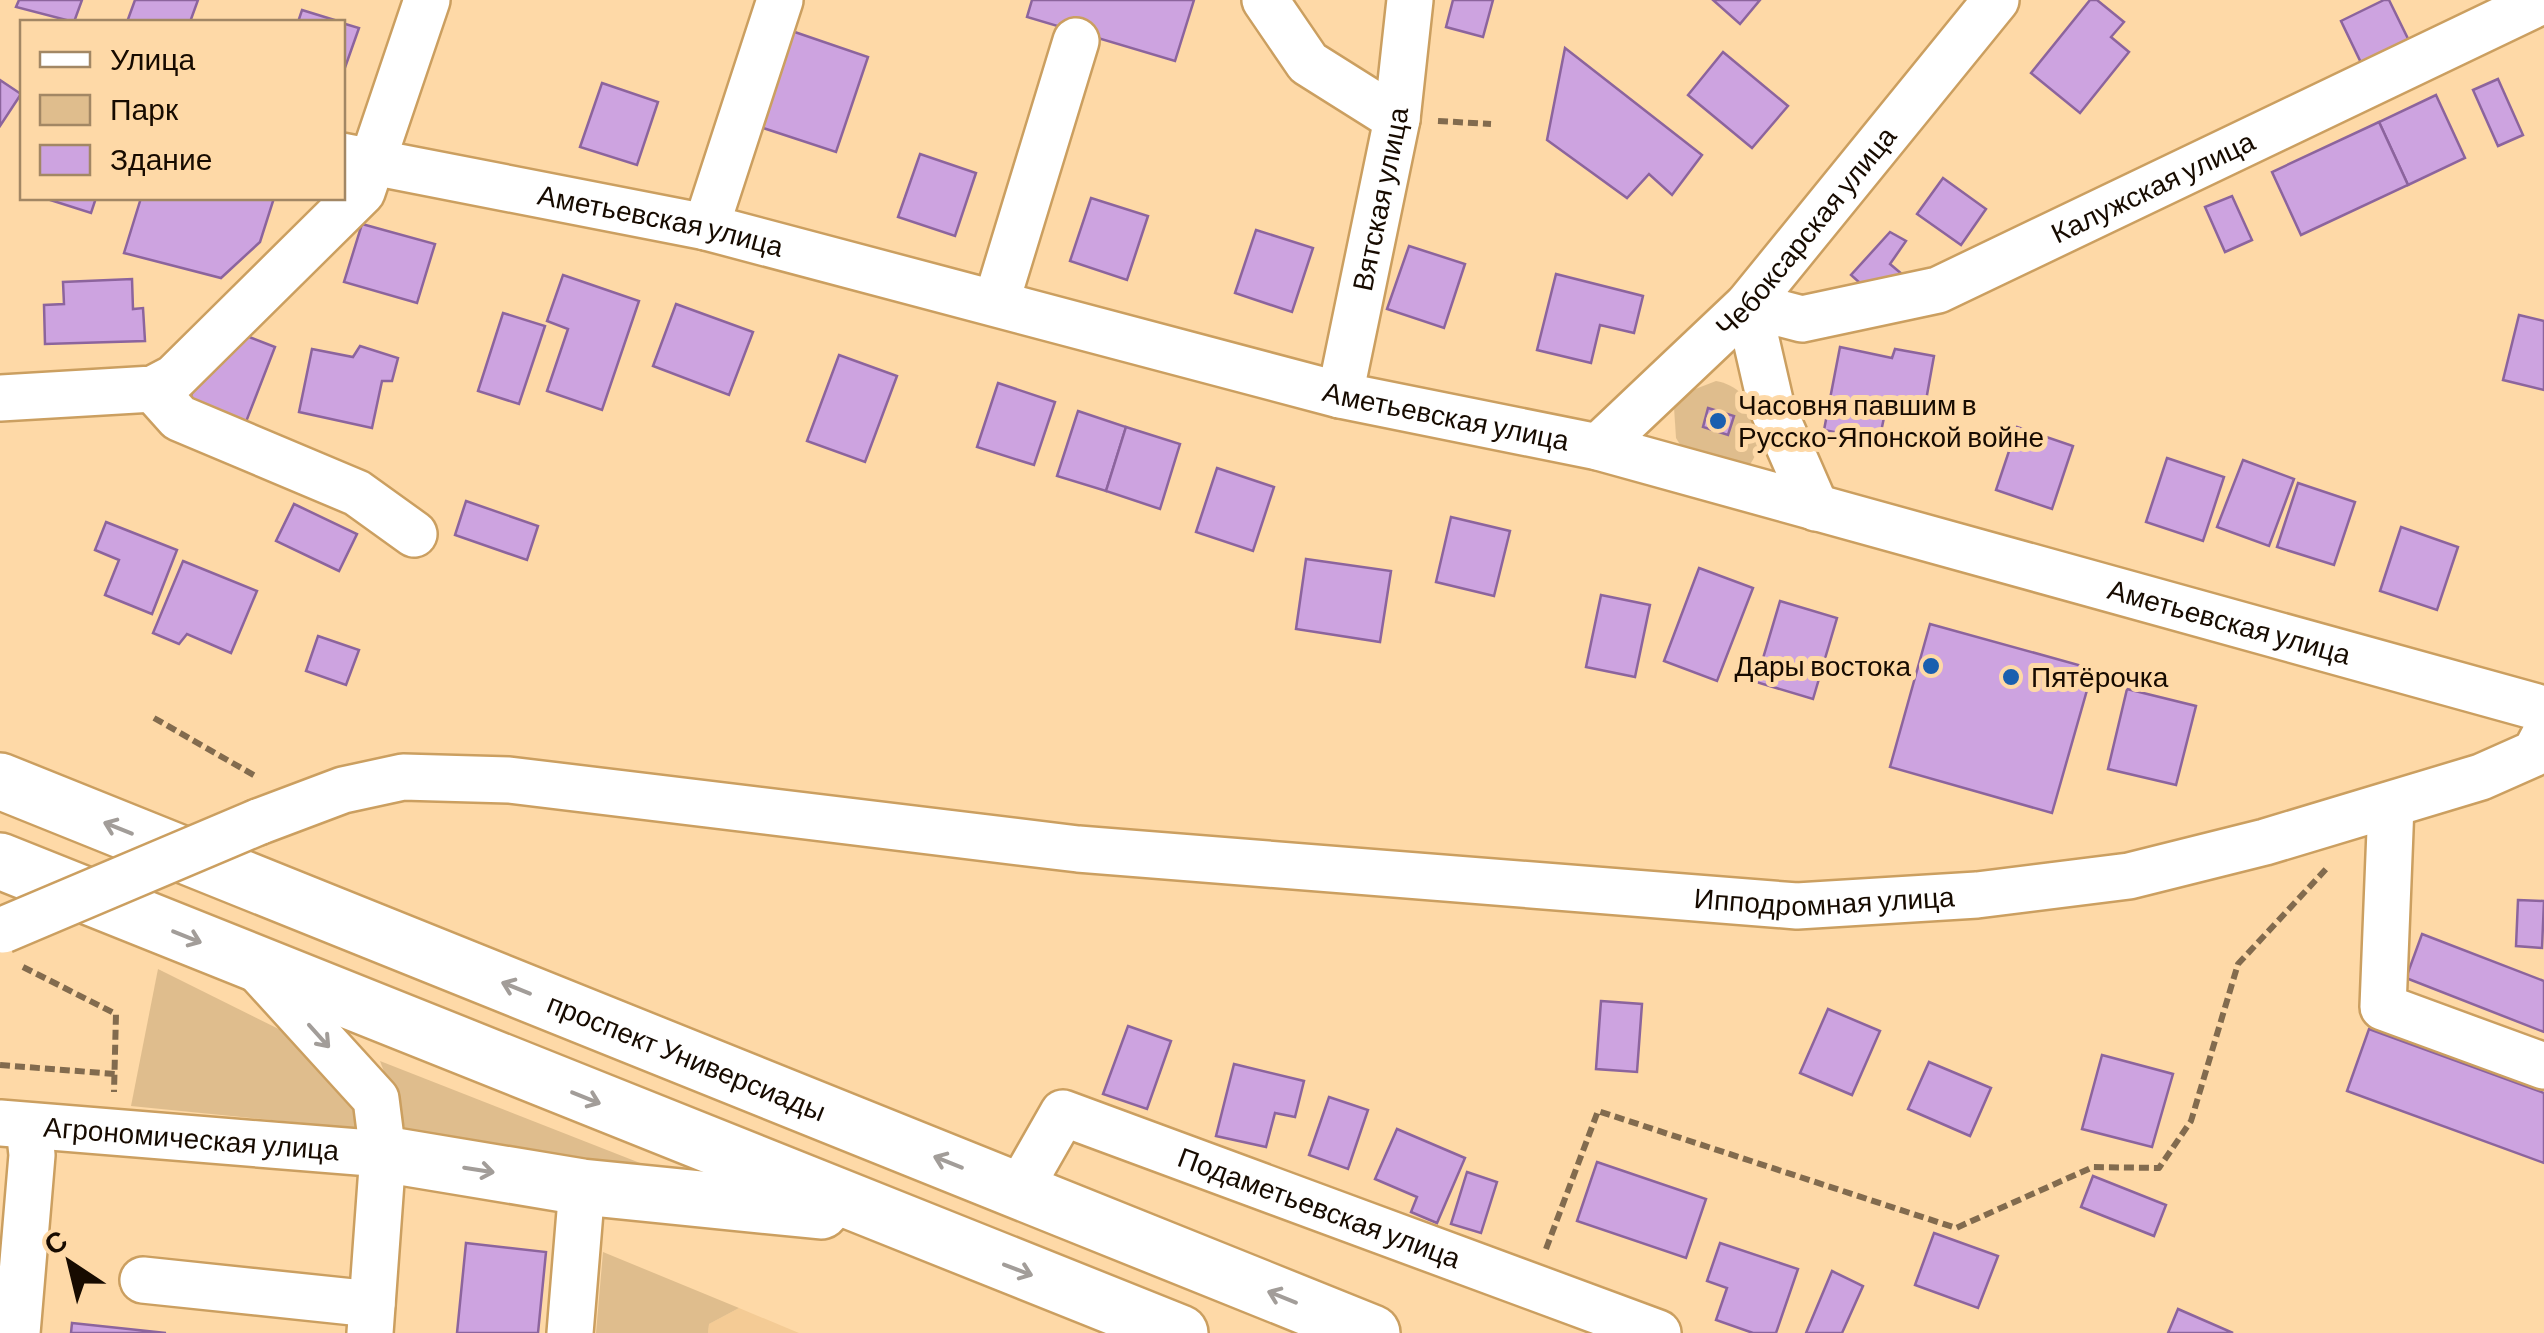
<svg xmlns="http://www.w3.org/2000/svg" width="2544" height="1333" font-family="Barlow,sans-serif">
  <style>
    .built { fill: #f4cb95 }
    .green { fill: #dfbd8d }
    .building { fill: #cda3e0; stroke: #8c649d; stroke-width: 2.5 }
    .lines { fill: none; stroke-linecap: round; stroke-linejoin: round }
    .minor-casing { stroke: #cb9f60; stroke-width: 50 }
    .major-casing { stroke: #cb9f60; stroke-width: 60 }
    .path { stroke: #826b4e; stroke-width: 6; stroke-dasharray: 10 5; stroke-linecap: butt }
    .minor { stroke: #fff; stroke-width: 45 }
    .major { stroke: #fff; stroke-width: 55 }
    .minor-bridge-casing { stroke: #cb9f60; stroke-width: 50; stroke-linecap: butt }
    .minor-bridge { stroke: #fff; stroke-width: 45 }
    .oneway { stroke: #a29d99 }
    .poi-dot { fill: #1a5faf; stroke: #fed9a7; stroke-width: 4 }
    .labels { text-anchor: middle; stroke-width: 10; stroke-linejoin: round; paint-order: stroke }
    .street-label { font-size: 28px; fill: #170b00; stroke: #fed9a7 }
    .poi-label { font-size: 28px; fill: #170b00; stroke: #fed9a7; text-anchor: start }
  </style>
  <rect width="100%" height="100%" fill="#fed9a7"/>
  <polygon class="built" points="739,1308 799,1333 708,1333 709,1324"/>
  <g class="green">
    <path d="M1716,381C1757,388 1774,443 1744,471L1688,457L1676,438L1674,407L1685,393Z"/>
    <polygon points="158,969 321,1050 360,1102 363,1129 131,1106"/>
    <polygon points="380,1061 663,1172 410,1141"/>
    <polygon points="603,1252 739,1308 709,1324 708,1333 596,1333"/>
  </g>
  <g class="building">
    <polygon points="19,0 82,0 74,22 16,7"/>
    <polygon points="135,0 198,0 190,22 127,22"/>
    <polygon points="1032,0 1194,0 1175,61 1027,17"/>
    <polygon points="1453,0 1493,0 1483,37 1446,27"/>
    <polygon points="1713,0 1760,0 1740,24"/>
    <polygon points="2090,0 2097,0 2124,22 2111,37 2129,52 2080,113 2031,73"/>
    <polygon points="2384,0 2389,0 2414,51 2366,73 2341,21"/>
    <polygon points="302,10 341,22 298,22"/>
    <polygon points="342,23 359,28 342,76"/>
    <polygon points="783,28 868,57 836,152 751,124"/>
    <polygon points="1565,48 1702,155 1672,195 1649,174 1627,198 1547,140"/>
    <polygon points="1723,52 1788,106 1752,148 1688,95"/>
    <polygon points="2498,79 2523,135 2498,146 2473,90"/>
    <polygon points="0,80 21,94 0,126"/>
    <polygon points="602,83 658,102 637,165 580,147"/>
    <polygon points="2436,95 2465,158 2408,185 2379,122"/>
    <polygon points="2379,122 2408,185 2301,235 2272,172"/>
    <polygon points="920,154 976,173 955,236 898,217"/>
    <polygon points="1943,178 1986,209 1961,245 1917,214"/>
    <polygon points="2232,196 2252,240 2225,252 2205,207"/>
    <polygon points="44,198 96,198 91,213"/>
    <polygon points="141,198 274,198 260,242 221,278 124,253"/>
    <polygon points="1091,198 1148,216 1127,280 1070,261"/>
    <polygon points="362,224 435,244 417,303 344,282"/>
    <polygon points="1256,230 1313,248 1292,312 1235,293"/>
    <polygon points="1890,232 1906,241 1890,264 1910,281 1871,293 1851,275"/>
    <polygon points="1409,246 1465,264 1444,328 1387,309"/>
    <polygon points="1556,274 1643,296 1634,333 1600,325 1591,363 1537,350"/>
    <polygon points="563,275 639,301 602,410 547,391 568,329 547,321"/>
    <polygon points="132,279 133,309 143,308 145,341 45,344 44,305 64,304 63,282"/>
    <polygon points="676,304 753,332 729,395 653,366"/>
    <polygon points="503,313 545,326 519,404 478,391"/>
    <polygon points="2519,315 2544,321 2544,390 2503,380"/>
    <polygon points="231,330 275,347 244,427 187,406 206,357"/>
    <polygon points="360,346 398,358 392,381 382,381 372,428 299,412 312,349 353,357"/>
    <polygon points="1840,347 1892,358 1895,349 1934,356 1925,406 1888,399 1879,441 1824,430"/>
    <polygon points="839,355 897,376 865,462 807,441"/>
    <polygon points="998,383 1055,402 1034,465 977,447"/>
    <polygon points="1708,408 1734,416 1728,435 1703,427"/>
    <polygon points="1078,411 1126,427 1106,491 1057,476"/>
    <polygon points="1126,427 1180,444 1160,509 1106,491"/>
    <polygon points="2017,427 2073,446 2052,509 1996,490"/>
    <polygon points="2167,458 2224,477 2203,541 2146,522"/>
    <polygon points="2243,460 2294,479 2269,546 2217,527"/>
    <polygon points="1217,468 1274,487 1253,551 1196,532"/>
    <polygon points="2298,483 2355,502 2334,565 2277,547"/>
    <polygon points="466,501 538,526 527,560 455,535"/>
    <polygon points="294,504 357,534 339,571 276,541"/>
    <polygon points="1451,517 1510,531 1494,596 1436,582"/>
    <polygon points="106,522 177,550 152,614 105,595 119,560 95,550"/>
    <polygon points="2401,527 2458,547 2437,610 2380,591"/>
    <polygon points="1306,559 1391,571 1380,642 1296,629"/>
    <polygon points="183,561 257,591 231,653 187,634 179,644 153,633"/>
    <polygon points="1699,568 1753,588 1717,681 1664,661"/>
    <polygon points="1601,595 1650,605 1635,677 1586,667"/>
    <polygon points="1780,601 1837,618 1813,699 1756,682"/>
    <polygon points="1930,624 2093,669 2052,813 1890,767"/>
    <polygon points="318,636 359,650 346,685 306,671"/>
    <polygon points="2127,689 2196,706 2176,785 2108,769"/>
    <polygon points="2518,900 2544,901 2542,948 2516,946"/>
    <polygon points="2422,934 2544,981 2544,1032 2406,978"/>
    <polygon points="1601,1001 1642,1004 1637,1072 1596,1069"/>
    <polygon points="1828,1009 1880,1031 1852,1095 1800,1073"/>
    <polygon points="1128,1026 1171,1041 1147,1109 1103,1094"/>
    <polygon points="2369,1029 2544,1093 2544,1163 2347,1091"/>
    <polygon points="2102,1055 2173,1074 2152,1147 2082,1129"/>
    <polygon points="1929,1062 1991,1088 1970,1136 1908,1109"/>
    <polygon points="1234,1064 1304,1081 1295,1117 1275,1113 1266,1147 1216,1136"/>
    <polygon points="1329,1097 1368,1110 1348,1169 1309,1155"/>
    <polygon points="1397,1129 1465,1158 1437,1223 1411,1212 1417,1197 1375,1179"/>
    <polygon points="1597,1162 1706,1199 1686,1258 1577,1221"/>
    <polygon points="1467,1172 1497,1182 1481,1233 1451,1224"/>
    <polygon points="2093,1176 2166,1205 2154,1236 2081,1207"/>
    <polygon points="1934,1233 1998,1256 1978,1308 1915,1285"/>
    <polygon points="466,1243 546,1252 538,1333 457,1333"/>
    <polygon points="1720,1243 1798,1269 1776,1333 1753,1333 1716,1320 1727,1288 1707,1281"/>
    <polygon points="1832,1271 1863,1286 1842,1333 1806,1333"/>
    <polygon points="2178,1309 2233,1333 2168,1333"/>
    <polygon points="72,1323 166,1333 71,1333"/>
  </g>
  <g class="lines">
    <defs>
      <g id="minor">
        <polyline points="1265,0 1308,63 1397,119"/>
        <path id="s1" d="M342,156L706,227L1340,395L1598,447L2544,709"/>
        <polyline points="706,227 780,0"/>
        <polyline points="996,303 1076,41"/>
        <polyline points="153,389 179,418 357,493 414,534"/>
        <path id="s2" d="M1340,395L1397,119L1410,0"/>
        <polyline points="0,398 153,389 174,378 362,192 427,0"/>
        <path id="s3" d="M1598,447L1748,305L1996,0"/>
        <path id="s4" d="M1816,508L1771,405L1748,305L1802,319L1938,290L2544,0"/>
        <polyline points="2391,805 2383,1007 2544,1066"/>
        <path id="s5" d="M258,822L343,790L403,777L509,780L1078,849L1797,906L1977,895L2129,876L2265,842L2481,777L2535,753L2544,736"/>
        <polyline points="253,964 376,1099 383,1154 370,1333"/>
        <path id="s6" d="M0,1123L383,1154"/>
        <path id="s7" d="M1019,1190L1063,1113L1658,1333"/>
        <polyline points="143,1280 372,1304"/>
        <polyline points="17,1333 32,1155 29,1126"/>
        <polyline points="570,1333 582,1187"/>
      </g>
      <g id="major">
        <path id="s8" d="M0,781L1372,1333"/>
        <polyline points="0,861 1180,1333"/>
        <polyline points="383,1154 582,1187 821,1211"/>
      </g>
    </defs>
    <use href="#minor" class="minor-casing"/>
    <use href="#major" class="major-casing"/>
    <g class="path">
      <polyline points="1438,121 1491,124"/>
      <polyline points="154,718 257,777"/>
      <polyline points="23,967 116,1014 114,1092"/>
      <polyline points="0,1065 115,1074"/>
      <polyline points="1546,1249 1598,1111 1956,1228 2093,1167 2159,1168 2191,1121 2238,964 2327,868"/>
    </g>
    <use href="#minor" class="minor"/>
    <use href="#major" class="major"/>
    <defs>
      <polyline id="minor-bridge" points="3,930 258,822"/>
    </defs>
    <use href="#minor-bridge" class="minor-bridge-casing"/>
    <use href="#minor-bridge" class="minor-bridge"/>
  </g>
  <defs><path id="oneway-shaft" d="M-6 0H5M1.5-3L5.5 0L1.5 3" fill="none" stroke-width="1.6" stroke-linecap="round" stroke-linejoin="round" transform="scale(2.5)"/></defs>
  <g class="oneway">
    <use href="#oneway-shaft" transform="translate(118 828) rotate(-158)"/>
    <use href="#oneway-shaft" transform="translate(187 937) rotate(22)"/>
    <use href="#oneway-shaft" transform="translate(516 988) rotate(-158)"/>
    <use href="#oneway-shaft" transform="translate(319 1036) rotate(48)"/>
    <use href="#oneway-shaft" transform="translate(586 1098) rotate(22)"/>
    <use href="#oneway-shaft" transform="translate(948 1162) rotate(-158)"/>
    <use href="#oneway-shaft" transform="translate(479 1170) rotate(9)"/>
    <use href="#oneway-shaft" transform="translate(1018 1270) rotate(21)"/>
    <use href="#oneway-shaft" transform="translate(1282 1297) rotate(-158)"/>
  </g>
  <g class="poi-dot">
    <circle cx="1718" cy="421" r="10"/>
    <circle cx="1931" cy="666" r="10"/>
    <circle cx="2011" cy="677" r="10"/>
  </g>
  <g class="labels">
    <g class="street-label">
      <text dy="10" stroke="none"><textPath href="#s4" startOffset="648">Калужская улица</textPath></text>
      <text dy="10" stroke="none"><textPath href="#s2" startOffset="200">Вятская улица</textPath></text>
      <text dy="10" stroke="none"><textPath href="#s1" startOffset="325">Аметьевская улица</textPath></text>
      <text dy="10" stroke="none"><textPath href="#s3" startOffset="300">Чебоксарская улица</textPath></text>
      <text dy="10" stroke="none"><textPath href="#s1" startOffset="1135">Аметьевская улица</textPath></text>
      <text dy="10" stroke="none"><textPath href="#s1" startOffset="1945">Аметьевская улица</textPath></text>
      <text dy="10" stroke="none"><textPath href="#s5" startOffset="1580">Ипподромная улица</textPath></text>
      <text dy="10" stroke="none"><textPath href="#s8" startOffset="740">проспект Универсиады</textPath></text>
      <text dy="10" stroke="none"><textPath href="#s6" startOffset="192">Агрономическая улица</textPath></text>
      <text dy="10" stroke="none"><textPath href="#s7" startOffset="362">Подаметьевская улица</textPath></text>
    </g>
    <g class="poi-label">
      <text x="1738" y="415">Часовня павшим в<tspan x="1738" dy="32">Русско-Японской войне</tspan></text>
      <text x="1911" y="676" text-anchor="end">Дары востока</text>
      <text x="2031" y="687">Пятёрочка</text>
    </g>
  </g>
  <rect x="20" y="20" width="325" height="180" fill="#fed9a7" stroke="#a28764" stroke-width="2.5"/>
  <rect x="40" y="52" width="50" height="15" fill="#ffffff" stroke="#a28764" stroke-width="2.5"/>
  <text x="110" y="70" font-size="30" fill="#170b00">Улица</text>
  <rect x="40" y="95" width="50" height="30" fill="#dfbd8d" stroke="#a28764" stroke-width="2.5"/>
  <text x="110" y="120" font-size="30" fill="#170b00">Парк</text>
  <rect x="40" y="145" width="50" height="30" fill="#cda3e0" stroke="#a28764" stroke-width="2.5"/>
  <text x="110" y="170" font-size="30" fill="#170b00">Здание</text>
  <g transform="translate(70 1263) rotate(325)" stroke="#fed9a7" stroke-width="8" paint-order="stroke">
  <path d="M0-8L18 38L0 25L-18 38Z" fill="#170b00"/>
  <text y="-15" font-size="28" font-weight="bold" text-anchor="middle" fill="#170b00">С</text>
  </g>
</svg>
